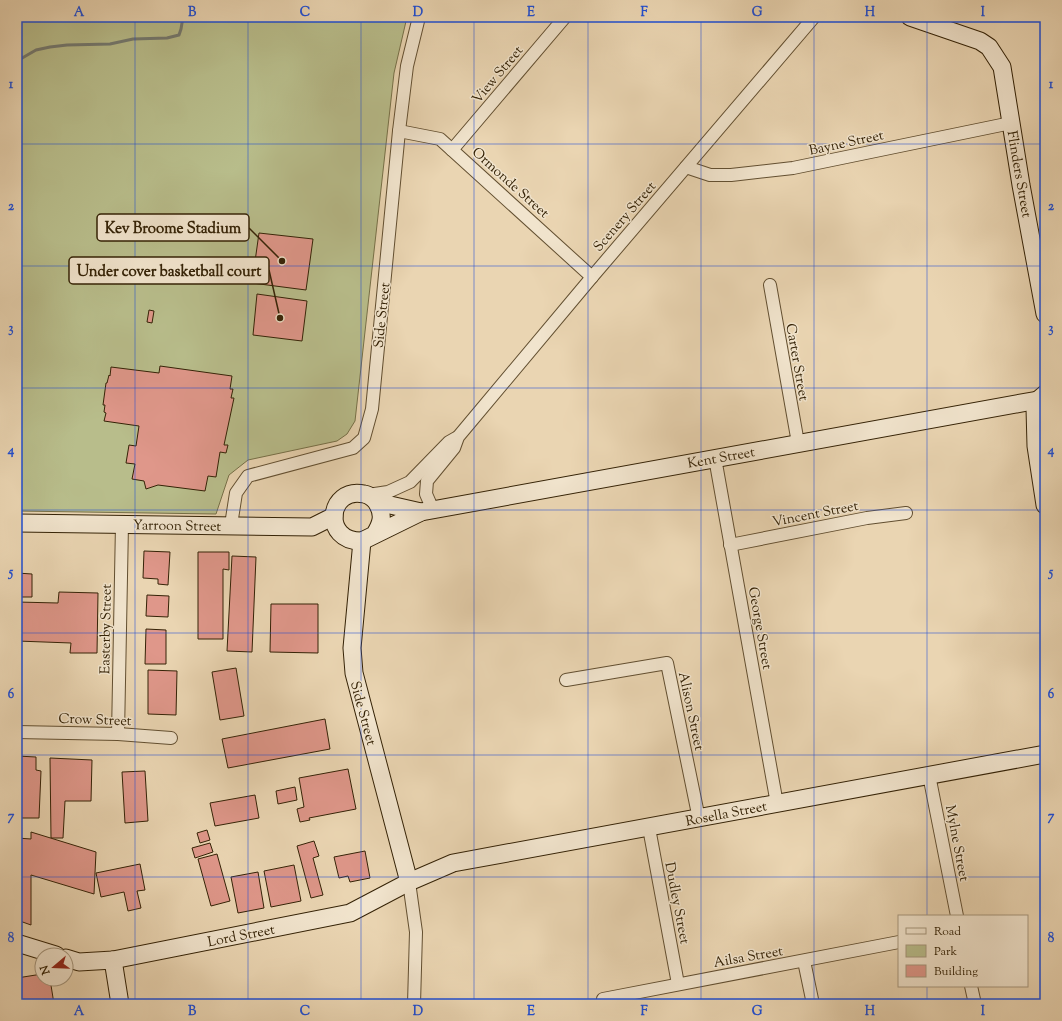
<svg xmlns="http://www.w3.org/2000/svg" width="1062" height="1021" font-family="'Sorts Mill Goudy',serif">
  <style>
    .green { fill: #b8bd8b; stroke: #767048 }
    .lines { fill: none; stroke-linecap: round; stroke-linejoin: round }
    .stream { stroke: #747a71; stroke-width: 3 }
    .building { fill: #df978a; stroke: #342206 }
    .street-casing { stroke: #624f31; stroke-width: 14 }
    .secondary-casing { stroke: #342206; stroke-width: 19 }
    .street { stroke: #f1e4cd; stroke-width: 12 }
    .secondary { stroke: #f1e4cd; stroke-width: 17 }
    .grid { fill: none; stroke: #1d4ed8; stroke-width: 1; stroke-opacity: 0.55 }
    .labels { text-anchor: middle; stroke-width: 3; stroke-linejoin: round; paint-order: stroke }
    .street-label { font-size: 14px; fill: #342206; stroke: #f1e4cd }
    .leader { fill: none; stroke: #342206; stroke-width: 1.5 }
    .callout-dot { fill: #342206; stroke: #f1e4cd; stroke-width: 1.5 }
    .callout { fill: #f1e4cd; stroke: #342206; stroke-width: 1.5 }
    .callout-label { font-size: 15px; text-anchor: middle; font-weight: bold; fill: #342206 }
    .neatline { fill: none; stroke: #1d4ed8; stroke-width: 1.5 }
    .grid-label { font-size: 13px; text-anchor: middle; font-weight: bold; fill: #1d4ed8 }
  </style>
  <rect width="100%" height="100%" fill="#ead5b2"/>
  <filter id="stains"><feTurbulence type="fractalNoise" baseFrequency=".005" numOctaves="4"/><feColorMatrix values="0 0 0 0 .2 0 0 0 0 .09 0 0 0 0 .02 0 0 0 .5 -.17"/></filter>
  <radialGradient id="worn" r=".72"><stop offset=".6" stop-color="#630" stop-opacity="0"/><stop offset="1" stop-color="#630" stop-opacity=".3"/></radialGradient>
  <polygon class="green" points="17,17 407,17 394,73 355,421 347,434 337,441 248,460 229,475 216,514 17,511"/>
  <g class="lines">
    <polyline class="stream" points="17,61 36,50 50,47 67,45 110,44 133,39 167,38 179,35 181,29 183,17"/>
  </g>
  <g class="building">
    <polygon points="259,233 313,239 306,290 252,283"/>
    <polygon points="257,294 307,301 302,341 253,335"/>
    <polygon points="149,310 154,311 152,323 147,322"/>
    <polygon points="160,366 232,376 230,389 233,389 231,398 234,398 224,445 228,445 226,453 220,452 216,477 208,476 205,491 158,485 146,489 144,481 132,479 135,464 126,463 129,445 136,446 139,426 104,421 106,413 104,412 105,405 103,405 106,383 107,383 109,375 110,376 111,367 159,373"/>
    <polygon points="144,551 170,552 168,585 158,584 158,579 143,578"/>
    <polygon points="198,552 229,552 229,570 223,569 223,639 198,639"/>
    <polygon points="232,556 256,557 252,652 227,651"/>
    <polygon points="17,573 32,574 32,597 17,597"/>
    <polygon points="59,592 98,593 97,653 70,653 71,643 17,641 17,602 58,603"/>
    <polygon points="147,595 169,596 168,617 146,616"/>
    <polygon points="271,604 318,604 318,653 270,652"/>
    <polygon points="146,629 166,630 166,664 145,664"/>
    <polygon points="236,668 244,716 220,720 212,672"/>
    <polygon points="148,670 177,671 176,715 148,714"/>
    <polygon points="325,719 330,749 228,768 222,739"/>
    <polygon points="17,756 36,757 36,770 41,771 39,818 17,818"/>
    <polygon points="50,758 92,760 91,801 65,801 63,838 51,838"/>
    <polygon points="348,769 356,809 309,818 310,820 300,822 297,809 304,807 299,778"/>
    <polygon points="145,771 148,821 125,823 122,772"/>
    <polygon points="295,787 297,800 278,804 276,791"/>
    <polygon points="255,795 259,818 215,826 210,803"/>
    <polygon points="207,830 210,840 200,843 197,833"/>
    <polygon points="31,832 96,852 94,894 31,875 31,925 17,920 17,838 31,839"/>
    <polygon points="314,841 319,856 313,858 323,895 311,898 297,846"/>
    <polygon points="210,843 213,852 195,858 192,848"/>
    <polygon points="365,851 370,878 350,882 348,876 339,878 334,857"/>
    <polygon points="217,854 230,901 211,906 198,859"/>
    <polygon points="140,864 145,890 137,891 141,908 128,911 124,892 101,897 96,873"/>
    <polygon points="294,865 301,901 271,907 264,871"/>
    <polygon points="258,872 264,908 238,913 231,877"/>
    <polygon points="42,974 42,979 50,979 54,1004 17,1004 17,978"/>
  </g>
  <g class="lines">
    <defs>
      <g id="street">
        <polyline points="399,131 440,139 592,277"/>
        <polyline points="452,150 565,17"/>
        <polyline points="686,167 710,175 731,175 793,168 1011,123"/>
        <polyline points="770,285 798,443"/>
        <polyline points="715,458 777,804"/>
        <polyline points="368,495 388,492 410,482 449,442 456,438"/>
        <polyline points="433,510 426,494 427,481 454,448 458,437 592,277 814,17"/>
        <polyline points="231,525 236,493 248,476 353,448 364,438 372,409 399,131 407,66 419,17"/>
        <polyline points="730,545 867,518 906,513"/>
        <polyline points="566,680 667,663 699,819"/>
        <polyline points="17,732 118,734 171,738"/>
        <polyline points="118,734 122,524"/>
        <polyline points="929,775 957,916"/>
        <polyline points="649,828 678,984"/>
        <polyline points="409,882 416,932 414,1004"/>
        <polyline points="804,961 813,1004"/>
        <polyline points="971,986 975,1004"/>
        <polyline points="603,999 899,942"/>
      </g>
      <g id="secondary">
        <polyline points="910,17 980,41 989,47 1002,67 1021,185 1045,314"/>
        <polyline points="1045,394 1038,400 1035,408 1036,446 1045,505"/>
        <polyline points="377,502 421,512"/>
        <polyline points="17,523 312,527 334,516"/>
        <path d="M375,534C381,524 384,516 378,505C376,500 370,495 364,494C328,486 321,542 362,541L421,512L1038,400"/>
        <polyline points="362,541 352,648 354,673 409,882"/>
        <polyline points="17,943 56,955"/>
        <polyline points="66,958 79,962 113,960 350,913 409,882 453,863 1045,754"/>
        <polyline points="113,960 120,1004"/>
      </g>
    </defs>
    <use href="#street" class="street-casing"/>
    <use href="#secondary" class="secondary-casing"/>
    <use href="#street" class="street"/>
    <use href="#secondary" class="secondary"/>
  </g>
  <path class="grid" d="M135,17V1004M248,17V1004M361,17V1004M474,17V1004M588,17V1004M701,17V1004M814,17V1004M927,17V916M17,144H1045M17,266H1045M17,388H1045M17,510H1045M17,633H1045M17,755H1045M17,877H1045M927,986V1004"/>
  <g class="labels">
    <g class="street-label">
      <text transform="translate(497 74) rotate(-50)" y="5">View Street</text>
      <text transform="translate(846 142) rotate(-12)" y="5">Bayne Street</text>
      <text transform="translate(1020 174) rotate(80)" y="5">Flinders Street</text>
      <text transform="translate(511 182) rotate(42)" y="5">Ormonde Street</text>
      <text transform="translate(624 216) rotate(-49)" y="5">Scenery Street</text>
      <text transform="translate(381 315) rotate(-84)" y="5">Side Street</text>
      <text transform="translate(798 362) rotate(80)" y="5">Carter Street</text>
      <text transform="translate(721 457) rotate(-10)" y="5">Kent Street</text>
      <text transform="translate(815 513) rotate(-11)" y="5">Vincent Street</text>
      <text transform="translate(177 525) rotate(1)" y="5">Yarroon Street</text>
      <text transform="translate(761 628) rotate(80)" y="5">George Street</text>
      <text transform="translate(105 629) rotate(-89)" y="5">Easterby Street</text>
      <text transform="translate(692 711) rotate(78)" y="5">Alison Street</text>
      <text transform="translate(364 713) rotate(75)" y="5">Side Street</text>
      <text transform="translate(95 719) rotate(2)" y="5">Crow Street</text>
      <text transform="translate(726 813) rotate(-11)" y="5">Rosella Street</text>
      <text transform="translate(958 843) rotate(79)" y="5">Mylne Street</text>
      <text transform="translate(678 903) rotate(79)" y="5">Dudley Street</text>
      <text transform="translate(241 935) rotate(-11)" y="5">Lord Street</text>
      <text transform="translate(748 956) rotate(-10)" y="5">Ailsa Street</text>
    </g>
  </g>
  <path class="leader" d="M282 261L249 228M280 318L269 270"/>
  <g class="callout-dot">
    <circle cx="282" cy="261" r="4"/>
    <circle cx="280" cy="318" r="4"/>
  </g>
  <g class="callout">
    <rect x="97" y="214" width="152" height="27" rx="4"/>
    <rect x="69" y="257" width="200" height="27" rx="4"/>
  </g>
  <g class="callout-label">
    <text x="173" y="233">Kev Broome Stadium</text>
    <text x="169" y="276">Under cover basketball court</text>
  </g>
  <rect width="1062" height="1021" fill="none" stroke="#ead5b2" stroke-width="44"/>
  <rect x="898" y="915" width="130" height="72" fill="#f1e4cd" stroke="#a5967d"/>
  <rect x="906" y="928" width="20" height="6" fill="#f1e4cd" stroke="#a5967d"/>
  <text x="934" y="935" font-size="12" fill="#342206">Road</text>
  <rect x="906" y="945" width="20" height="12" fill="#b8bd8b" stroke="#a5967d"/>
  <text x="934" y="955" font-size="12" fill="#342206">Park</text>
  <rect x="906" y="965" width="20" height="12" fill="#df978a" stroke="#a5967d"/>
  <text x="934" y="975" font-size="12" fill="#342206">Building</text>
  <g transform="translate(54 967) rotate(251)"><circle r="19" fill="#f1e4cd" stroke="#a5967d"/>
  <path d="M0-3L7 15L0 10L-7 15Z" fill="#8f2418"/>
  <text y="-6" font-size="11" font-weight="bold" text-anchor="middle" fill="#342206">N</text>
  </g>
  <rect x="22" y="22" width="1018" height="977" class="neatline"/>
  <g class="grid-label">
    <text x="79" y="16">A</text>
    <text x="192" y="16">B</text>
    <text x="305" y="16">C</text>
    <text x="418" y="16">D</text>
    <text x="531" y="16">E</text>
    <text x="644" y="16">F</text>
    <text x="757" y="16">G</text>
    <text x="870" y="16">H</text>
    <text x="983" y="16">I</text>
    <text x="11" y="88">1</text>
    <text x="1051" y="88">1</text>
    <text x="11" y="210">2</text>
    <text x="1051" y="210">2</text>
    <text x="11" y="332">3</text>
    <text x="1051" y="332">3</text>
    <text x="11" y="454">4</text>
    <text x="1051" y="454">4</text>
    <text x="11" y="576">5</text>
    <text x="1051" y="576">5</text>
    <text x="11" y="698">6</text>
    <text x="1051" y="698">6</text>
    <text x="11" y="820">7</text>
    <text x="1051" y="820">7</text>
    <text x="11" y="942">8</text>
    <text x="1051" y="942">8</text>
    <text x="79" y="1015">A</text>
    <text x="192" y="1015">B</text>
    <text x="305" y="1015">C</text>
    <text x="418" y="1015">D</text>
    <text x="531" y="1015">E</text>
    <text x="644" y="1015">F</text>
    <text x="757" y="1015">G</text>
    <text x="870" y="1015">H</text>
    <text x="983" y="1015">I</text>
  </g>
  <rect width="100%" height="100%" filter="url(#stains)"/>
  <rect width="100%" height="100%" fill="url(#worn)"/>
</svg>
